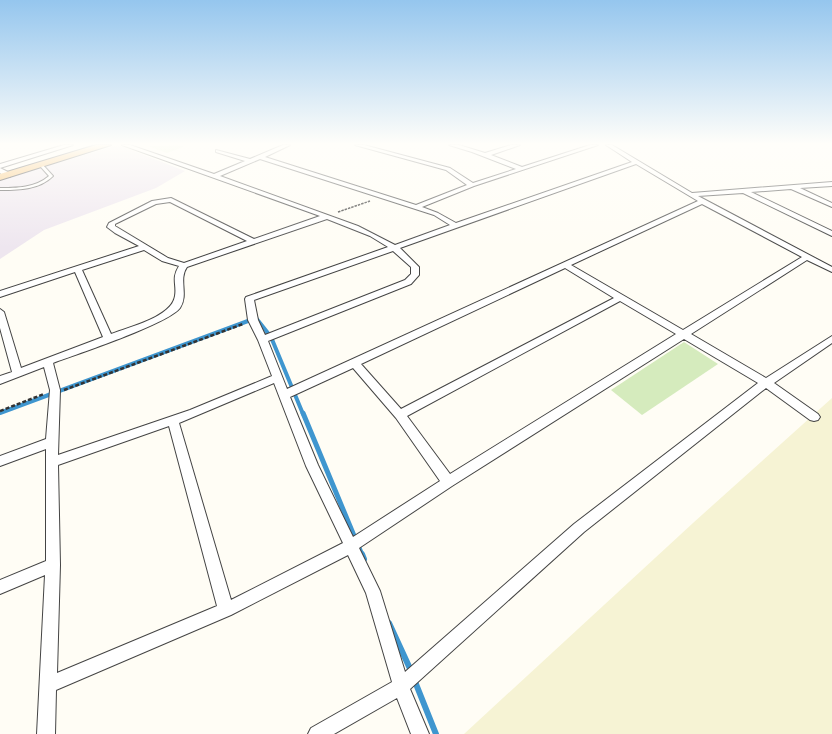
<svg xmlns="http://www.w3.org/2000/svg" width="832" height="734" font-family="Merriweather,serif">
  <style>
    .industrial { fill: #eee6ef }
    .farmland { fill: #f6f3d4 }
    .green { fill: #d5ebbd }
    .pitch { fill: #e6f2cf }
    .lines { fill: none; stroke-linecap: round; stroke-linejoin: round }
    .stream-far2 { stroke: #3f96cf; stroke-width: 4 }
    .stream-far1 { stroke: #3f96cf; stroke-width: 5 }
    .stream { stroke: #3f96cf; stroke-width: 6 }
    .service-casing { stroke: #444; stroke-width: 2 }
    .minor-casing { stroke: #444; stroke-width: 2 }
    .tertiary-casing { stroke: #444; stroke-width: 2 }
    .trunk-casing { stroke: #222; stroke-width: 2 }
    .path-far1 { stroke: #333; stroke-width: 1.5; stroke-dasharray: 2.5 1; stroke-linecap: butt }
    .path { stroke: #333; stroke-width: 2.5; stroke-dasharray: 4 2; stroke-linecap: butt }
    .service { fill: #fff; fill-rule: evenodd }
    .minor { fill: #fff; fill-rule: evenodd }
    .tertiary { fill: #fff; fill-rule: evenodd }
    .trunk { fill: #f7bc64; fill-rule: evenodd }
  </style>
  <rect width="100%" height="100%" fill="#fffdf5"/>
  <polygon class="industrial" points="118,145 185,171 156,188 44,230 0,259 0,180"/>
  <polygon class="farmland" points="832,398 832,734 464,734 693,523"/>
  <polygon class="green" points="684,342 718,364 642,415 611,390"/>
  <polygon class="pitch" points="180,145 183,147 167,153 148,146"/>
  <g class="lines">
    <polyline class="stream-far2" points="0,413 256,318 271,337 303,414"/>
    <polyline class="stream-far1" points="303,413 362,555"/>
    <g class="stream">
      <polyline points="362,554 364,559"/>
      <polyline points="389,623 412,673"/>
      <polyline points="414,679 436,734"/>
    </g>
    <defs>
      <path id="service" d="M40,164H42L53,176C39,190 18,190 0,190V188C17,188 35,188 49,176L40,166Z"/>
      <g id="minor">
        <polygon points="64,145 73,145 0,168 0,164"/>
        <path d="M122,145H130L214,174L245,161L216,152V150L250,159L283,145H290L265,157L416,205L467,185L446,170L355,145H364L450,168L473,183L516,169L472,152L449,145H459L485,153L511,145H520L491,155L522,167L590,145H598L474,186L422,207L438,213L456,223L632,162L606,145H612L692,193L832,182V186L800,188L832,203V207L791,189L751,192L832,231V236L743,193L698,196L832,267V272L807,260L691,334L766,378L832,336V343L774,383L818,414L820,417L818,420L814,421L810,420L766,388L584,532L410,689L429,734H411L397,698L334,734H308L311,728L392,682L366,593L348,555L231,615L56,690L55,734H37L45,575L0,594V580L46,561V449L0,466V456L46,439L50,390L44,367L0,384V376L12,372L0,328V309L4,312L21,368L103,337L75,272L0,297V291L139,246L115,233L107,227L109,223L152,201L171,198L254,239L320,216ZM260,159L434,215L450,225L395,245L358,226L220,176ZM636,164L698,201L287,389L268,341L411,284L419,275V267L400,248ZM170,202L247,241L184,263L168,258L115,226V224L156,204ZM702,204L802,257L683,330L571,265ZM327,219L370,236L388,247L246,297L245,299L248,320L258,340L272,376L190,410L58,455L60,390L53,363C77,354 168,324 180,308C189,294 178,280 187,267ZM144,250L162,261L179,266C171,279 177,284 175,296C172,317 129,327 111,334L82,270ZM393,251L411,267V274L405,280L265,335L258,320L254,300ZM565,268L614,298L401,409L361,364ZM620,301L676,334L450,474L407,416ZM684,339L758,383L574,524L405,672L380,591L359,548L452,486ZM353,368L396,418L440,481L353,537L318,465L290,397ZM274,383L306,466L343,543L231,600L179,423ZM169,426L217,606L57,673L60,565L58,465Z"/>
      </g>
      <polygon id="tertiary" points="0,168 10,173 10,177 4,177 0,173"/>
      <polygon id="trunk" points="96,145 111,145 0,180 0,174"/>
    </defs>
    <use href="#service" class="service-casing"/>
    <use href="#minor" class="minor-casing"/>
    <use href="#tertiary" class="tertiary-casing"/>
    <use href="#trunk" class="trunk-casing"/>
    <polyline class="path-far1" points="338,212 370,201"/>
    <g class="path">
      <polyline points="64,390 243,324"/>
      <polyline points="0,411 44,394"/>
    </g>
    <use href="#service" class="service"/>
    <use href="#minor" class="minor"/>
    <use href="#tertiary" class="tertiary"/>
    <use href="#trunk" class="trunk"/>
  </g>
  <linearGradient id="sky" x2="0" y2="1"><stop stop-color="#95c6ee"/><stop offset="0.58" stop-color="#fffefa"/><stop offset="1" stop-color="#fffefa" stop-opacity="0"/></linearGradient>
  <rect width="832" height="248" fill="url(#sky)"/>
</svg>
